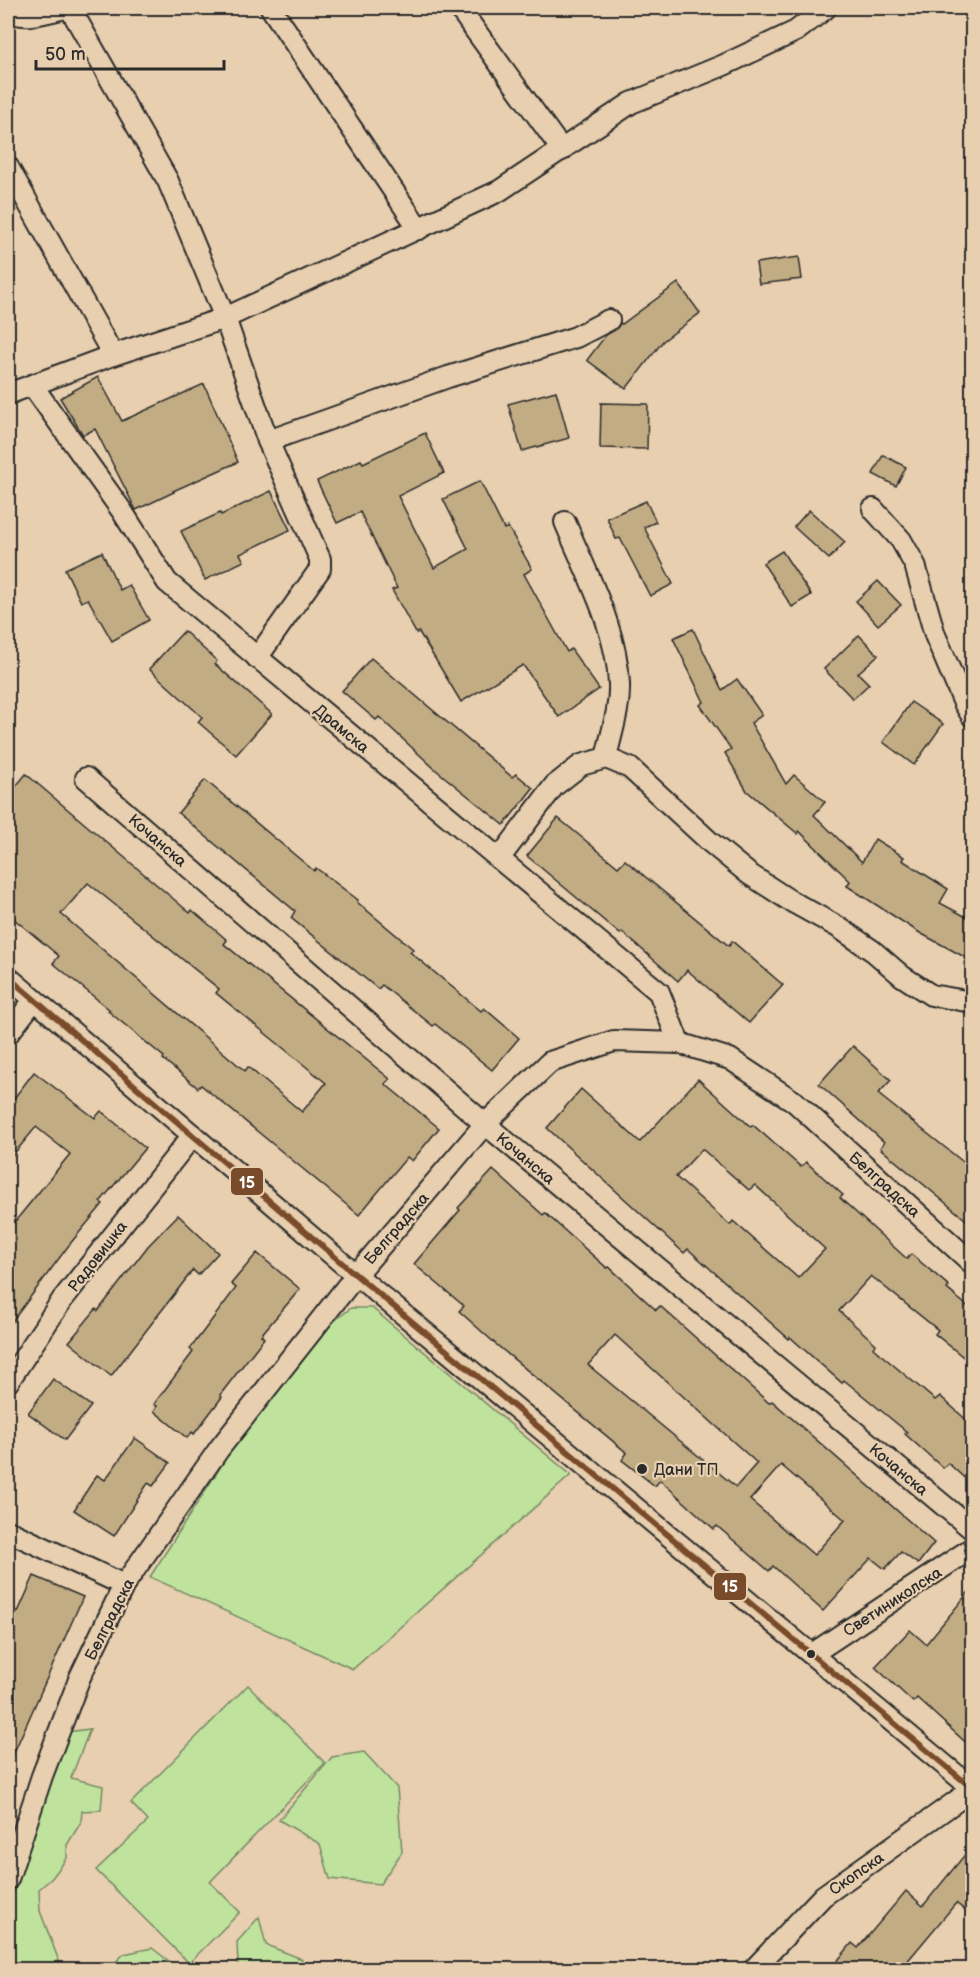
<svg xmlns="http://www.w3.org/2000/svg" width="980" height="1977" font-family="'Balsamiq Sans',sans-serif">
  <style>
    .green { fill: #bfe39d; stroke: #758764; stroke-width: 1.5 }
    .building { fill: #c2ac83; stroke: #2b2b2b; stroke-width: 1.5; fill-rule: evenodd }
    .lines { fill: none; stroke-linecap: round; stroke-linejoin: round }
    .minor-casing { stroke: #2b2b2b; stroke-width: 24 }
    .minor { stroke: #e7cfaf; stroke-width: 20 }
    .bus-1-casing { stroke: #e7cfaf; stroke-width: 10 }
    .bus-1 { stroke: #7a4b2a; stroke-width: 6 }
    .poi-dot { fill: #2b2b2b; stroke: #e7cfaf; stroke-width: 2 }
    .labels { text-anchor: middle; stroke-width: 4.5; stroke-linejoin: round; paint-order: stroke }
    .street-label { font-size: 16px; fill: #2b2b2b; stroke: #e7cfaf }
    .poi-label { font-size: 16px; fill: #2b2b2b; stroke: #e7cfaf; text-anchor: start }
    .line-badge { stroke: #e7cfaf; stroke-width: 2 }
    .badge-label { font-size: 16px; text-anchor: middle; font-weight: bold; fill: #fff }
  </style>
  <rect width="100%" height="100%" fill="#e7cfaf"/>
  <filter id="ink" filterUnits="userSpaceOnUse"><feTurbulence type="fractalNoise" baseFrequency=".0167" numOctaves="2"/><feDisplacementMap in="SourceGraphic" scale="12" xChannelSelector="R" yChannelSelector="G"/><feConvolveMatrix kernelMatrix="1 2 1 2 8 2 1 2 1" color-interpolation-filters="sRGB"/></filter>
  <g filter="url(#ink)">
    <g class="green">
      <polygon points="351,1308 372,1308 571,1475 353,1669 150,1577 228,1455 333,1322"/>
      <polygon points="248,1685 325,1763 210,1882 240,1912 189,1963 96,1870 148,1821 131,1803"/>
      <polygon points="90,1729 71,1778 103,1786 101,1810 82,1811 81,1822 67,1845 67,1858 52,1878 39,1889 40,1911 62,1969 8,1970 8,1905 17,1884 67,1732"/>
      <polygon points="364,1752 397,1788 402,1852 380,1884 330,1879 320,1844 279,1820 332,1757"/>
      <polygon points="259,1917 266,1945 302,1959 300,1969 233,1969 238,1964 237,1942"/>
      <polygon points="152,1948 174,1965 186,1969 108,1969 124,1954"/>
    </g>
    <g class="building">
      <polygon points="799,257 802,279 759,284 756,263"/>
      <polygon points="678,283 700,313 663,341 626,389 587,360 606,335 615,330 620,323 622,324"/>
      <polygon points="98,377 122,421 204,384 238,462 173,491 174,492 136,510 95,429 83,435 60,398"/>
      <polygon points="556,391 569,438 522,451 508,404"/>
      <polygon points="601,403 648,404 647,449 600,448"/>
      <polygon points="425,433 444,473 398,496 434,568 468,549 443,499 480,481 504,529 508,527 532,569 524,574 567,652 571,649 599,689 559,717 523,665 461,702 419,632 416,633 392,590 397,588 360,512 337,523 317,481 361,460 363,463"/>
      <polygon points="883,455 906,467 896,486 873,474"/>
      <polygon points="271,491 290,530 240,554 244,561 205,580 181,531 220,513 221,515"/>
      <polygon points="646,501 656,522 644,527 673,584 650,596 620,538 616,539 607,518"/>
      <polygon points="809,510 845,542 829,559 794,527"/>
      <polygon points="782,551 811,595 792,607 763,563"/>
      <polygon points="102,552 120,590 129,585 149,620 112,641 88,599 81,602 65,569"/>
      <polygon points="878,581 901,605 878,625 856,601"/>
      <polygon points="693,629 722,690 737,679 762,715 751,723 786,784 794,775 825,802 814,815 862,862 875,839 904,857 902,860 948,889 940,903 972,920 972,961 920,933 847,886 850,881 799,831 798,834 747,791 725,753 731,749 700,705 704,702 673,638"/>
      <polygon points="184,631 217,661 215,664 272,714 236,755 198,722 202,717 149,669"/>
      <polygon points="859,635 878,655 858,673 869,684 853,699 824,669"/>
      <polygon points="371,658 512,777 516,774 533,788 504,825 436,770 379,717 376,720 342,691"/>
      <polygon points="911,702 943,724 914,765 883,742"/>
      <path d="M26,774L190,913L192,910L227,940L224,944L390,1079L385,1084L439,1128L412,1161L407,1157L359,1215L201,1085L198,1088L163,1059L164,1057L108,1011L110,1010L53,963L59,956L8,914V796ZM88,883L219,989L216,993L326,1083L302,1112L248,1067L245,1071L61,914Z"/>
      <polygon points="205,780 314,871 316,868 358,900 357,902 413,949 410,952 481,1011 484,1008 519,1038 492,1070 435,1024 433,1026 382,985 378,989 291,918 295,911 178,813"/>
      <polygon points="558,818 618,867 625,860 729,946 732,941 783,985 749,1023 687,970 678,981 622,932 620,934 527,856"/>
      <polygon points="853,1046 891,1080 878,1094 972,1169 972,1225 880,1148 884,1142 819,1084"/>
      <polygon points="34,1072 95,1118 101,1111 145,1148 100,1202 103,1204 69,1245 8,1327 8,1230 70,1154 36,1127 8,1161 8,1106"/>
      <path d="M698,1079L751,1127L753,1125L801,1167L806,1162L843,1195L840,1198L907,1259L911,1254L949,1286L947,1289L972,1310V1364L935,1334L938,1330L871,1276L839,1311L876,1344L873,1348L935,1400L940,1396L972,1425V1485L948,1463L943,1468L905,1434L907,1432L844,1380L842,1383L790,1337L789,1339L688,1249L684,1253L547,1128L581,1089L640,1142ZM702,1149L749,1190L755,1185L825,1249L798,1278L733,1221L730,1225L676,1177Z"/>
      <path d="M493,1170L543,1215L545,1213L607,1268L609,1267L656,1310L660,1306L769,1403L772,1401L934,1543L918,1564L901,1552L885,1569L871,1558L823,1611L773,1566L769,1571L717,1526L714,1529L660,1480L655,1486L622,1460L627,1453L498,1346L459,1311L464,1306L414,1264L460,1210L458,1208ZM615,1335L757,1463L736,1487L588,1365ZM781,1465L845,1520L814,1555L750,1500Z"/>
      <polygon points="178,1215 218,1253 198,1275 193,1270 111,1376 69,1342 96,1309 98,1311 148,1246"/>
      <polygon points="257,1253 300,1289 261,1335 264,1338 220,1395 222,1397 194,1434 192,1432 187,1438 154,1411 157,1406 154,1404 193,1352 190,1349 236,1288 231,1284"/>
      <polygon points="53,1379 91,1406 65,1440 28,1413"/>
      <polygon points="135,1438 170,1463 153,1486 148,1483 114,1536 74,1510 97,1475 105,1480"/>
      <polygon points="34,1576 83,1597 8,1766 8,1649 14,1633 8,1630 8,1607 18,1612"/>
      <polygon points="972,1588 972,1748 917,1698 913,1702 875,1667 910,1630 926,1644"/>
      <polygon points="972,1846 972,1916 956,1903 900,1970 830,1970 852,1943 858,1948 906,1891 923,1906"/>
    </g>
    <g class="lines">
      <defs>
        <g id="minor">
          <polyline points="70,8 168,181 225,318 268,441 320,559 320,569 257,658"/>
          <polyline points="271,8 419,229"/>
          <polyline points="459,8 562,150"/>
          <path d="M8,11C25,21 49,11 67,8"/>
          <polyline points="8,167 113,355"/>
          <polyline points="32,385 122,511 167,582 659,992 679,1043"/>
          <polyline points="8,394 113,355 225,318 499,191 631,103 724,65 796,31 826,8"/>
          <polyline points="268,441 448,377 576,337 609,320"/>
          <polyline points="873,509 901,540 915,565 935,635 964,703 972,716"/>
          <path d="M565,522C586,573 617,628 619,684C620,709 611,734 606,758"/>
          <polyline points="86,778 485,1124 972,1529"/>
          <polyline points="499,859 554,786 581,765 606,758 630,768 710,842 749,874 789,900 838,927 873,951 902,976 931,995 972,1002"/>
          <polyline points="8,977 356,1275 972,1788"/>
          <polyline points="8,1034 34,1000"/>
          <polyline points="8,1382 62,1300 193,1135"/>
          <polyline points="8,1531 124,1585"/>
          <polyline points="812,1654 972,1548"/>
          <polyline points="8,1879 42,1776 80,1677 124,1585 219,1449 356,1275 485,1124 550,1062 614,1041 679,1043 730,1059 795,1102 972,1263"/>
          <polyline points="753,1970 823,1896 972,1790"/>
        </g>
      </defs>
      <use href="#minor" class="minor-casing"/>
      <use href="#minor" class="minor"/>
      <defs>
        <polyline id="bus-1" points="8,977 356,1275 972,1788"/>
      </defs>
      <use href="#bus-1" class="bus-1-casing"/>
      <use href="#bus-1" class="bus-1"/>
    </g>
  </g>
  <g class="poi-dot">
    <circle cx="642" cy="1469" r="6"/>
    <circle cx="811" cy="1654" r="5"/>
  </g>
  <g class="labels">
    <g class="street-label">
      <text transform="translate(342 728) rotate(40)" y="6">Драмска</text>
      <text transform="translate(158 840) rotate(41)" y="6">Кочанска</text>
      <text transform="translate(526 1158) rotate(40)" y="6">Кочанска</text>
      <text transform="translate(885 1184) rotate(42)" y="6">Белградска</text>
      <text transform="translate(396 1228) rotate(-49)" y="6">Белградска</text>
      <text transform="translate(97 1256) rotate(-52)" y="6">Радовишка</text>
      <text transform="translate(899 1469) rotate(40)" y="6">Кочанска</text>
      <text transform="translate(892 1601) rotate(-33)" y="6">Светиниколска</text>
      <text transform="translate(109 1619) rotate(-63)" y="6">Белградска</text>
      <text transform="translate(856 1873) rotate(-35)" y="6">Скопска</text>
    </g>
    <g class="poi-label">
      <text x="654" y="1475">Дани ТП</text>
    </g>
  </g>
  <g class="line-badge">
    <rect x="230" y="1167" width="34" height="29" rx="6" fill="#7a4b2a"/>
    <rect x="713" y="1572" width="34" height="29" rx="6" fill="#7a4b2a"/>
  </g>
  <g class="badge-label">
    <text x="247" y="1188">15</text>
    <text x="730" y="1592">15</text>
  </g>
  <rect width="980" height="1977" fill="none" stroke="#e7cfaf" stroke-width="30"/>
  <rect x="15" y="15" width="950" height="1947" fill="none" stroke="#2b2b2b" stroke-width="2" filter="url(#ink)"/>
  <path d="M36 60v9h188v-9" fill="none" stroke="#2b2b2b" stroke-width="3"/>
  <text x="45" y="60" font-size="18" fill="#2b2b2b" stroke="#e7cfaf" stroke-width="4.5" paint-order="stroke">50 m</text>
</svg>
